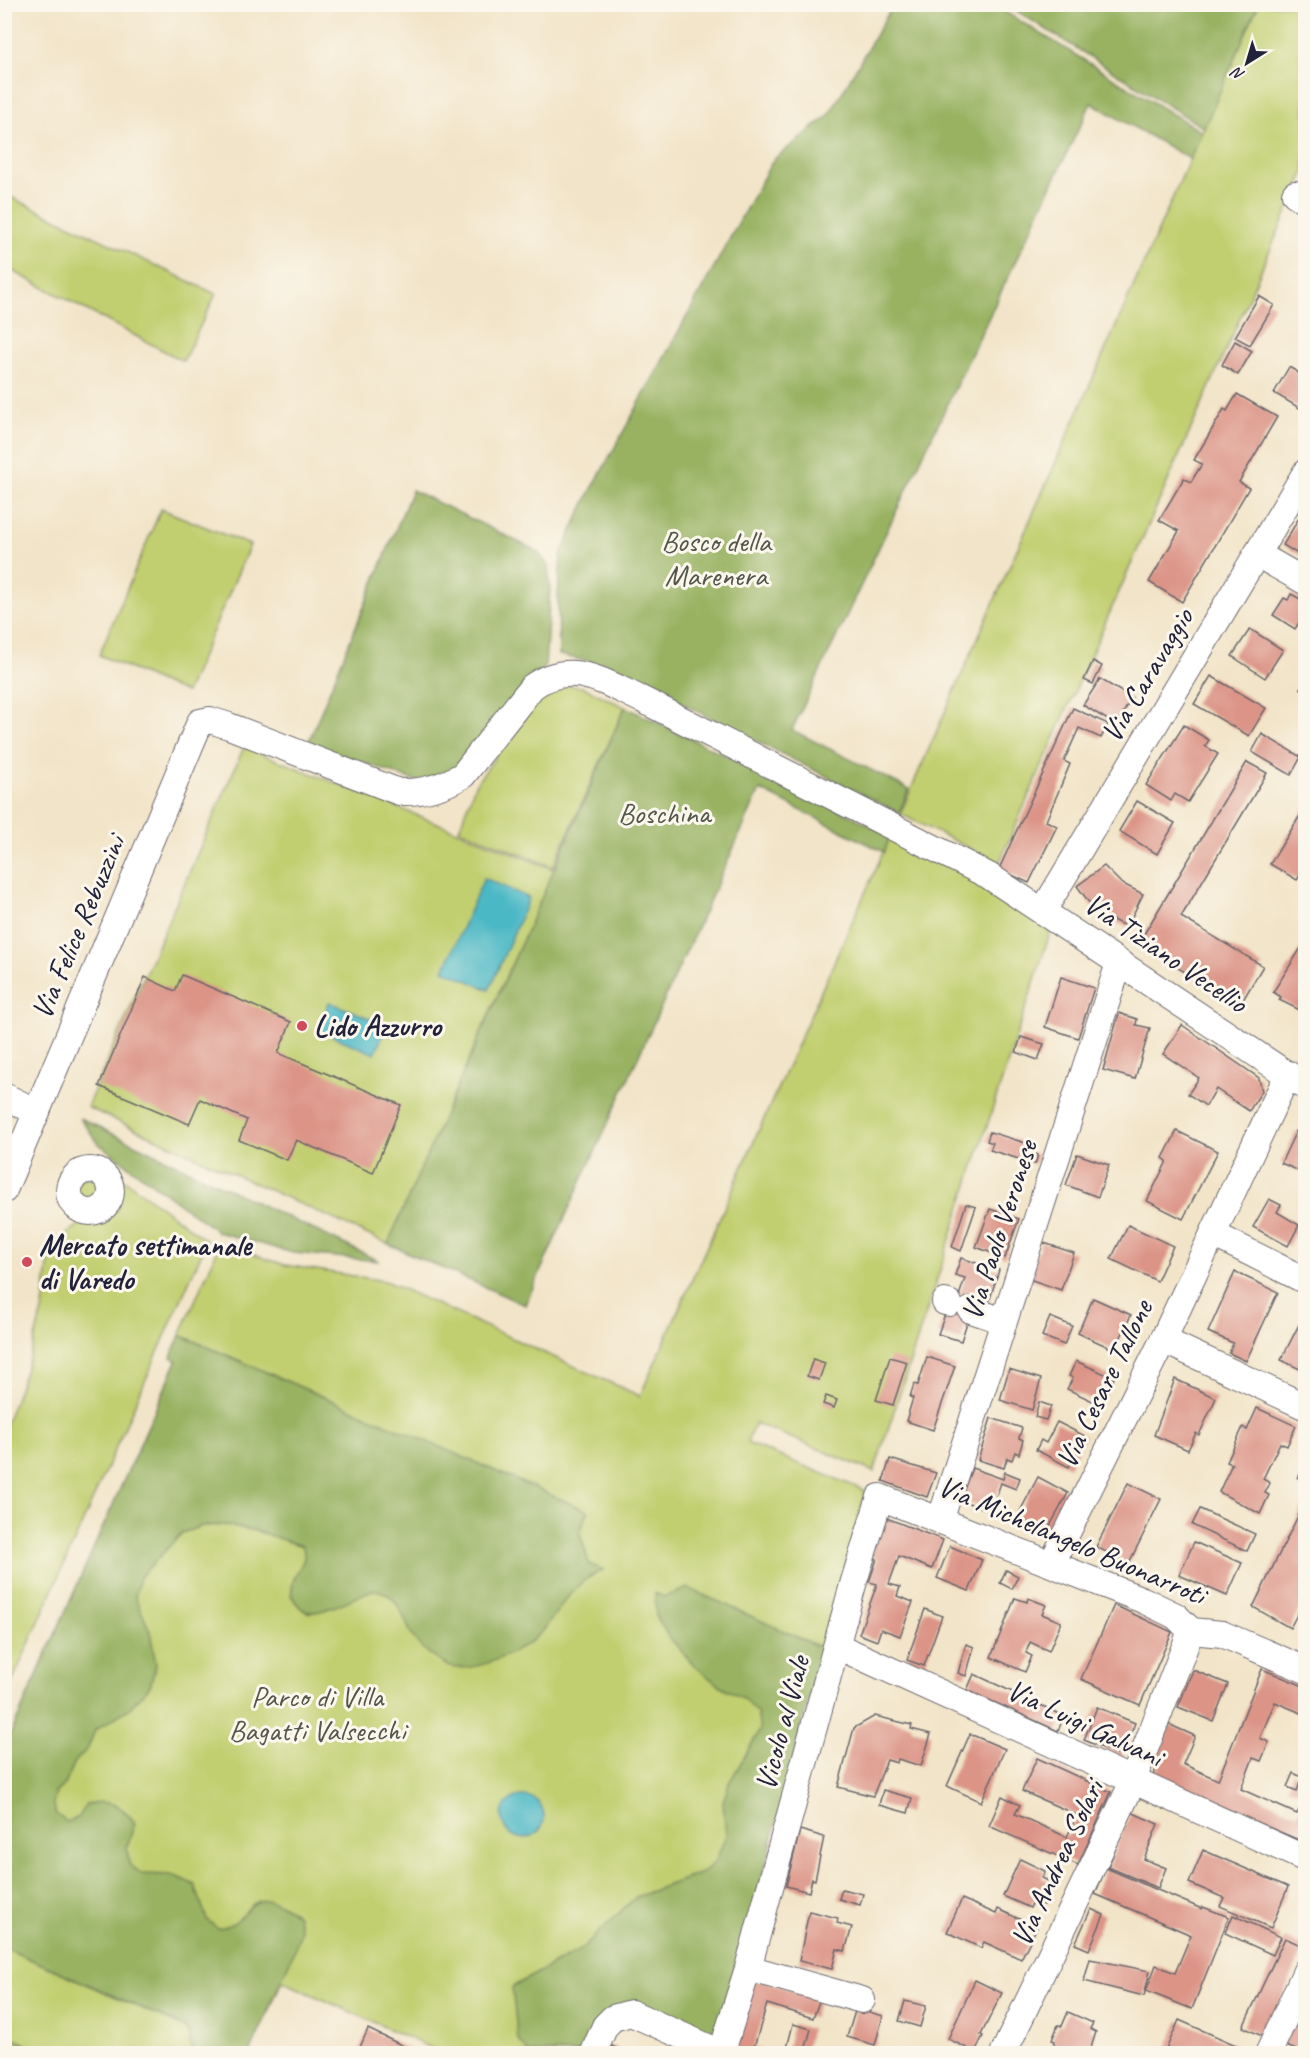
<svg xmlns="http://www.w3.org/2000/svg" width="1310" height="2058" font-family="Caveat,sans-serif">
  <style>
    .green { fill: #c1cf70; stroke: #727856; stroke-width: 1.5 }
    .forest { fill: #98b262; stroke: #5d6a4e; stroke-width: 1.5 }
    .water { fill: #4bb8c5; stroke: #366d80; stroke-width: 1.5 }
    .building { fill: #dc9487 }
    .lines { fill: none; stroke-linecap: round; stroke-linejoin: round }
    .minor-casing { stroke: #6b666c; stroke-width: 28 }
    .minor { stroke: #fff; stroke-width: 26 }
    .poi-dot { fill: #d1495b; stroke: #fbf7ec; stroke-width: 2 }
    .labels { text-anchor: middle; stroke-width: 6; stroke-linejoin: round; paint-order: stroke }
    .park-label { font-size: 30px; fill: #52564b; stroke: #fbf7ec }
    .street-label { font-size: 30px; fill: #22223b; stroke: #fbf7ec }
    .poi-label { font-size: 30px; font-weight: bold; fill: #22223b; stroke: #fbf7ec; text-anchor: start }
  </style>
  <rect width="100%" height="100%" fill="#fbf7ec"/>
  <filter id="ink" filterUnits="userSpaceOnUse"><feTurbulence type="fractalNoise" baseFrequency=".0167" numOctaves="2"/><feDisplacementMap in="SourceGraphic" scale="12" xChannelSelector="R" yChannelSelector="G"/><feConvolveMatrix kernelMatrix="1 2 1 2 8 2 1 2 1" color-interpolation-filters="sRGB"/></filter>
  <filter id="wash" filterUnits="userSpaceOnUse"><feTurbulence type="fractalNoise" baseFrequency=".008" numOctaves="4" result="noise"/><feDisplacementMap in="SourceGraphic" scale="24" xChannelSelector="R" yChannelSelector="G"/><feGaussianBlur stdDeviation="1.35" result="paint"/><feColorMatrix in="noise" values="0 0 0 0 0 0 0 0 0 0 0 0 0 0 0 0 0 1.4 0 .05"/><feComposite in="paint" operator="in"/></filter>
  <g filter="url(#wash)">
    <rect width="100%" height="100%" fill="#f2e4c8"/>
    <g class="green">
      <polygon points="1258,5 1305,5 1305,171 999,863 900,814"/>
      <polygon points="4,194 216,294 183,361 5,267"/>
      <polygon points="161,509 250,545 186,693 99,655"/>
      <polygon points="567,685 583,687 625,707 553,867 459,829 475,785 540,696 556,687"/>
      <polygon points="244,747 556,870 500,989 388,1244 87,1107"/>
      <polygon points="891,835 989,886 1051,930 874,1472 755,1423 747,1443 866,1491 825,1635 721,2037 634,2008 588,2053 442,2053 282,1981 258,2035 5,1924 5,1747 177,1361 579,1532 588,1512 180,1335 217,1251 230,1247 285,1265 385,1281 640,1396"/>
      <path d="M110,1169L207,1241L5,1698V1425C20,1389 33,1349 42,1311C47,1291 44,1266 55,1248C60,1239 77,1224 87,1222C93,1220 99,1222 105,1219C127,1210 122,1182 107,1170Z"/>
      <circle cx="89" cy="1191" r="14"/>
      <polygon points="5,1948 180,2025 189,2033 192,2054 46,2053 5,2035"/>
    </g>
    <g class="forest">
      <polygon points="893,5 994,5 1202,132 1190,159 1091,103 792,730 909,789 899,813 608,666 559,655 558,595 561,554 589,494 773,160 829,115"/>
      <polygon points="1007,5 1258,4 1258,5 1204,128"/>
      <polygon points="412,490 537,551 548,565 550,588 545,667 458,768 418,782 308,743"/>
      <path d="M625,707L891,835L884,852L760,790L525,1305L388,1244C466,1064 548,887 625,707Z"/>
      <polygon points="80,1118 379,1261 293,1253 218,1232 99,1144"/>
      <path d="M180,1335L588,1511L580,1532L589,1564L603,1570C574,1582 563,1604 545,1628C530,1649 476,1673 450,1667C446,1666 441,1662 438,1660C428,1653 418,1646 412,1635C402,1616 397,1590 372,1590C358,1596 321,1615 308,1612C299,1609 295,1601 291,1595C292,1590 292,1584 294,1579C298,1566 309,1561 302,1546L256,1531L225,1525L202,1526L182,1533L140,1577L135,1597L150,1631L156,1665L150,1686L129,1709L95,1730L88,1748L75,1762L65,1784L56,1792L53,1804L56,1814L67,1822L79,1817L86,1804C107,1799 122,1804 135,1823L127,1846L129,1864L142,1874L173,1875L195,1885L207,1920L218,1928C253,1926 245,1875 298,1916L301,1932L292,1956L250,2053H192L189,2033L180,2025L5,1948V1747L177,1361L171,1357Z"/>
      <polygon points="688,1588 822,1648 721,2037 712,2041 634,2008 588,2053 529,2053 518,2040 512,1987 581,1949 636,1897 704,1872 716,1860 726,1835 723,1802 729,1783 760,1730 757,1712 743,1698 717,1684 694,1665 668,1636 656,1616 655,1593 664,1597"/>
      <polygon points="4,2035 5,2035 46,2053 5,2053"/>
    </g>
    <g class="water">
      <polygon points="484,878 529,898 489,990 444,970"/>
      <polygon points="329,1002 387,1025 375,1054 318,1030"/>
      <circle cx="523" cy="1817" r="21"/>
    </g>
    <g id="blocks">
      <g class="building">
        <polygon points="1259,296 1274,305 1250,345 1235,337"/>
        <polygon points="1235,341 1252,351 1238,375 1222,365"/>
        <polygon points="1289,367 1306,377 1306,412 1274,393"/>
        <polygon points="1237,394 1277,417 1239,482 1249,488 1182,602 1149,582 1179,531 1159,520 1184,478 1191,482 1202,464 1194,460 1224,409 1227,411"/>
        <polygon points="1306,506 1306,559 1283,545"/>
        <polygon points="1291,594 1306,602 1306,625 1300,621 1295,629 1273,615 1284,598 1288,600"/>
        <polygon points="1250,629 1283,650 1265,678 1232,656"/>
        <polygon points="1093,661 1102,666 1093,684 1084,680"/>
        <polygon points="1211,676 1266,708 1249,736 1194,704"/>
        <polygon points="1100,679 1132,698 1116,725 1083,705"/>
        <polygon points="1306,679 1306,692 1300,688"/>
        <polygon points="1073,708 1108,724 1101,738 1079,728 1064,761 1070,764 1046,821 1057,826 1029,883 999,869"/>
        <polygon points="1184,725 1209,740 1205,746 1218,754 1188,802 1175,794 1171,801 1146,785"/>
        <polygon points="1262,734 1301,757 1291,775 1252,752"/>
        <polygon points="1247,762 1267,773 1181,917 1263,966 1240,1005 1138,944"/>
        <polygon points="1137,801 1175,823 1157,854 1119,831"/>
        <polygon points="1306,806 1306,867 1297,880 1270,864"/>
        <polygon points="1104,866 1121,883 1143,894 1127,927 1096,912 1077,886"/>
        <polygon points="1306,940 1306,1013 1279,1000 1281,997 1273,992"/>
        <polygon points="182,975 291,1022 278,1053 401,1105 373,1173 296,1140 287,1160 239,1140 247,1120 200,1099 189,1124 99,1086 145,977 175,991"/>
        <polygon points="1061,977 1094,988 1078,1038 1045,1027"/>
        <polygon points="1119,1013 1137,1019 1136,1025 1150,1028 1135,1079 1103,1070"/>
        <polygon points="1182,1025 1259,1078 1262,1091 1249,1111 1216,1089 1206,1106 1188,1094 1199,1078 1163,1054"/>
        <polygon points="1021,1037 1044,1044 1038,1060 1016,1052"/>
        <polygon points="1177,1131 1218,1151 1183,1219 1147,1201 1167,1161 1163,1158"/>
        <polygon points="1296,1131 1306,1136 1306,1174 1281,1163"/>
        <polygon points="990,1132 1032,1145 1029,1152 1038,1155 1035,1164 990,1150 993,1143 987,1141"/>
        <polygon points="1077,1154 1109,1165 1098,1197 1066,1185"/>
        <polygon points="1269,1199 1281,1205 1277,1212 1299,1225 1288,1246 1253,1227"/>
        <polygon points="966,1204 976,1207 961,1251 952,1247"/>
        <polygon points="990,1209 1019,1219 1005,1258 976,1247"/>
        <polygon points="1128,1225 1173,1246 1157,1281 1111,1259"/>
        <polygon points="1041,1242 1074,1253 1061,1290 1029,1279"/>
        <polygon points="961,1258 999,1270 987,1308 958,1299 965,1278 955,1275"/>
        <polygon points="1235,1272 1278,1292 1246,1361 1229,1353 1233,1343 1208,1332"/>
        <polygon points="1093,1298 1131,1315 1115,1350 1078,1333"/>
        <polygon points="950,1300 972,1307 961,1341 938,1334"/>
        <polygon points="1306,1311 1306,1372 1281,1360"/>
        <polygon points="1050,1317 1072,1326 1064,1345 1042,1336"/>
        <polygon points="890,1357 907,1362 893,1405 876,1400"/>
        <polygon points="927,1357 955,1366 933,1430 906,1421 913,1398 910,1397 914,1384 918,1385"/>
        <polygon points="813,1359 825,1363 819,1380 807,1376"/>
        <polygon points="1076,1361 1114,1378 1101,1405 1067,1389 1073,1378 1069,1376"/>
        <polygon points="1009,1369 1041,1379 1032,1410 1000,1400"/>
        <polygon points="1175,1379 1216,1398 1199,1435 1196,1433 1188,1450 1154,1435"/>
        <polygon points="826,1396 837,1400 834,1408 823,1404"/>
        <polygon points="1039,1402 1051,1406 1046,1420 1035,1417"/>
        <polygon points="1257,1408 1296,1426 1287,1446 1280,1443 1263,1479 1270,1483 1265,1493 1269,1495 1260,1514 1219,1492 1232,1464 1227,1462 1243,1427 1247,1430"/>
        <polygon points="991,1418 1022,1428 1019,1438 1023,1440 1019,1454 1015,1452 1012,1460 1007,1458 1004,1468 978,1460"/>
        <polygon points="1057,1422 1085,1436 1069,1467 1036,1450 1041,1440 1046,1443"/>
        <polygon points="890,1459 936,1473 927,1497 883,1481"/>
        <polygon points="1306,1463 1306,1482 1298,1478"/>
        <polygon points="972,1468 1003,1479 1005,1472 1020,1478 1016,1489 1001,1483 991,1511 960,1500"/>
        <polygon points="1038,1477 1068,1493 1045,1535 1016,1519"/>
        <polygon points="1128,1483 1161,1499 1129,1563 1096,1547"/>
        <polygon points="1302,1508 1306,1509 1306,1590 1303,1595 1306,1597 1306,1609 1301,1607 1290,1628 1253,1607"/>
        <polygon points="1200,1509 1255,1534 1247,1551 1192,1525"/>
        <polygon points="884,1517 943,1540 932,1569 899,1556 889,1584 900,1587 897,1596 913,1602 900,1636 881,1629 877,1641 859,1634 877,1584 869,1582 877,1559 864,1554"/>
        <polygon points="1194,1542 1242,1563 1227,1596 1179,1575"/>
        <polygon points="950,1546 982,1560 969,1591 937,1578"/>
        <polygon points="1006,1570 1018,1576 1012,1589 1000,1583"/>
        <polygon points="1015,1598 1027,1602 1028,1598 1046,1605 1042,1614 1061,1622 1049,1651 1030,1642 1026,1653 1032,1656 1025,1672 991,1657"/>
        <polygon points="1114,1605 1172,1632 1140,1705 1081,1679"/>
        <polygon points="925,1609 942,1616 924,1666 907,1660"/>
        <polygon points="966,1644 974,1647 966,1676 958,1673"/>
        <polygon points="1262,1669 1306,1687 1306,1715 1275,1702 1260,1738 1269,1742 1261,1761 1253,1758 1241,1789 1297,1814 1299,1810 1306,1813 1306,1843 1152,1778 1160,1760 1151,1756 1166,1723 1195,1736 1183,1764 1218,1780"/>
        <polygon points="1193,1670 1228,1684 1213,1721 1178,1707"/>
        <polygon points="974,1674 1064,1716 1058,1731 967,1690"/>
        <polygon points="1097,1707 1135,1723 1122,1756 1084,1740"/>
        <polygon points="875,1716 912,1725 911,1729 931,1734 921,1766 898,1759 897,1763 887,1760 873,1796 838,1787 854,1728"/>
        <polygon points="970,1734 1005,1749 981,1802 947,1786"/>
        <polygon points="1037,1758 1111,1792 1078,1865 989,1826 1002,1796 1020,1805 1015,1814 1067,1837 1077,1815 1022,1791"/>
        <polygon points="1293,1773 1302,1777 1297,1791 1287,1787"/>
        <polygon points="883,1790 912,1798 908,1813 879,1805"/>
        <polygon points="1131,1812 1158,1824 1144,1859 1166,1868 1158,1888 1108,1867"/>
        <polygon points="800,1830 824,1837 815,1880 812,1879 809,1892 786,1886"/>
        <polygon points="1203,1850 1288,1887 1271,1928 1220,1906 1224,1898 1189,1883"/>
        <polygon points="1020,1859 1045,1871 1042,1878 1053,1883 1043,1905 1034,1900 1030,1908 1003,1896"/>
        <polygon points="1106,1868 1202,1909 1203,1907 1229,1917 1192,2009 1146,1991 1156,1965 1175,1973 1191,1935 1095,1894"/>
        <polygon points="842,1889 863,1894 860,1905 839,1899"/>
        <polygon points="962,1899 996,1914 998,1909 1037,1927 1021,1959 984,1942 981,1948 947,1932"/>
        <polygon points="1091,1909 1104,1915 1089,1950 1075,1944"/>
        <polygon points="809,1911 838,1918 837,1923 852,1927 845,1951 837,1949 832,1969 799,1961"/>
        <polygon points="1233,1915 1281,1937 1273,1955 1225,1933"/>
        <polygon points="1285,1938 1305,1947 1264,2037 1243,2027"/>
        <polygon points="1090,1959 1150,1971 1144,1996 1084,1981"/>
        <polygon points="753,1978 820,1999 813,2018 767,2004 754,2047 773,2054 730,2054"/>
        <polygon points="975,1980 1002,1993 981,2035 983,2036 975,2052 948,2039"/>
        <polygon points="905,2001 926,2006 920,2027 899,2021"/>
        <polygon points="856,2008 883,2016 875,2045 847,2037"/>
        <polygon points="1294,2011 1306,2016 1306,2054 1279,2043"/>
        <polygon points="1068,2012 1093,2023 1090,2029 1096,2032 1089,2054 1046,2054 1049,2047 1053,2048 1055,2041 1052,2040 1058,2025 1062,2026"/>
        <polygon points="1179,2020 1256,2054 1164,2054"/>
        <polygon points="793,2024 811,2029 804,2054 786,2052"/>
        <polygon points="368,2029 420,2054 357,2054"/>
        <polygon points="612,2046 628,2054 608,2054"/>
      </g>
    </g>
  </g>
  <g filter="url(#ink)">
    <use href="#blocks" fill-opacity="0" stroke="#6b666c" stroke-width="1.5"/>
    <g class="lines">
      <defs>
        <g id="minor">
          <polyline points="1295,194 1306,201"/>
          <polyline points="1257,554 1306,582"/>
          <polyline points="1043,911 1306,472"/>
          <polyline points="4,1096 37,1112"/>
          <circle cx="90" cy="1191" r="21"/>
          <path d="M4,1190L200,722L210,720L229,726L399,792C423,793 443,787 463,775L532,687C571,658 605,683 643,700L989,876L1306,1087"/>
          <polyline points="1213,1234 1306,1281"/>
          <polyline points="945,1302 949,1303"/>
          <polyline points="971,1310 1004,1321"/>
          <polyline points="1163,1340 1306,1407"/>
          <polyline points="941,1518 1119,963"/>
          <polyline points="1052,1563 1163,1340 1288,1074"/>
          <polyline points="1191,1631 1222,1634 1306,1670"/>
          <polyline points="837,1646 1306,1859"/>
          <polyline points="748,1968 862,2000"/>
          <polyline points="593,2054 605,2026 613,2018 631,2013 712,2049 718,2049 724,2045 748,1968 854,1581 880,1497 1143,1600 1176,1616 1191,1631"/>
          <polyline points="1003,2054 1129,1790 1191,1631"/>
          <polyline points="1268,2054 1306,1971"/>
        </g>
      </defs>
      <use href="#minor" class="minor-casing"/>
      <use href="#minor" class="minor"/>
    </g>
  </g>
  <g class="poi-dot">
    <circle cx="302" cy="1026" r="6"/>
    <circle cx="27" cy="1262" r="6"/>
  </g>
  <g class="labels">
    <g class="park-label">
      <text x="716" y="551">Bosco della<tspan x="716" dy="34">Marenera</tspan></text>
      <text x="664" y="823">Boschina</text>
      <text x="317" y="1706">Parco di Villa<tspan x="317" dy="34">Bagatti Valsecchi</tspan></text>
    </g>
    <g class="street-label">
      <text transform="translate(1147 675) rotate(-59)" y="10">Via Caravaggio</text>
      <text transform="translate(78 927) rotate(-67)" y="10">Via Felice Rebuzzini</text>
      <text transform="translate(1166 953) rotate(34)" y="10">Via Tiziano Vecellio</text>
      <text transform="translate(999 1230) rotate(-72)" y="10">Via Paolo Veronese</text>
      <text transform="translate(1104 1384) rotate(-64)" y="10">Via Cesare Tallone</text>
      <text transform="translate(1072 1540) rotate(23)" y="10">Via Michelangelo Buonarroti</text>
      <text transform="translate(782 1723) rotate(-75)" y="10">Vicolo al Viale</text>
      <text transform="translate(1085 1723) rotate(25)" y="10">Via Luigi Galvani</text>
      <text transform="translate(1057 1863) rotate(-65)" y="10">Via Andrea Solari</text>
    </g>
    <g class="poi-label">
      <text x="314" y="1036">Lido Azzurro</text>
      <text x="39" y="1255">Mercato settimanale<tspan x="39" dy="34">di Varedo</tspan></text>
    </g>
  </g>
  <rect width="1310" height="2058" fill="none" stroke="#fbf7ec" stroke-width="24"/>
  <g transform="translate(1247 63) rotate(217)" stroke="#fbf7ec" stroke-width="4.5" paint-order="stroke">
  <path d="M0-4.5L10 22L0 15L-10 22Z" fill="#22223b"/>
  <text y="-9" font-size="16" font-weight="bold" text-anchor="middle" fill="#22223b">N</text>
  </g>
</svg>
